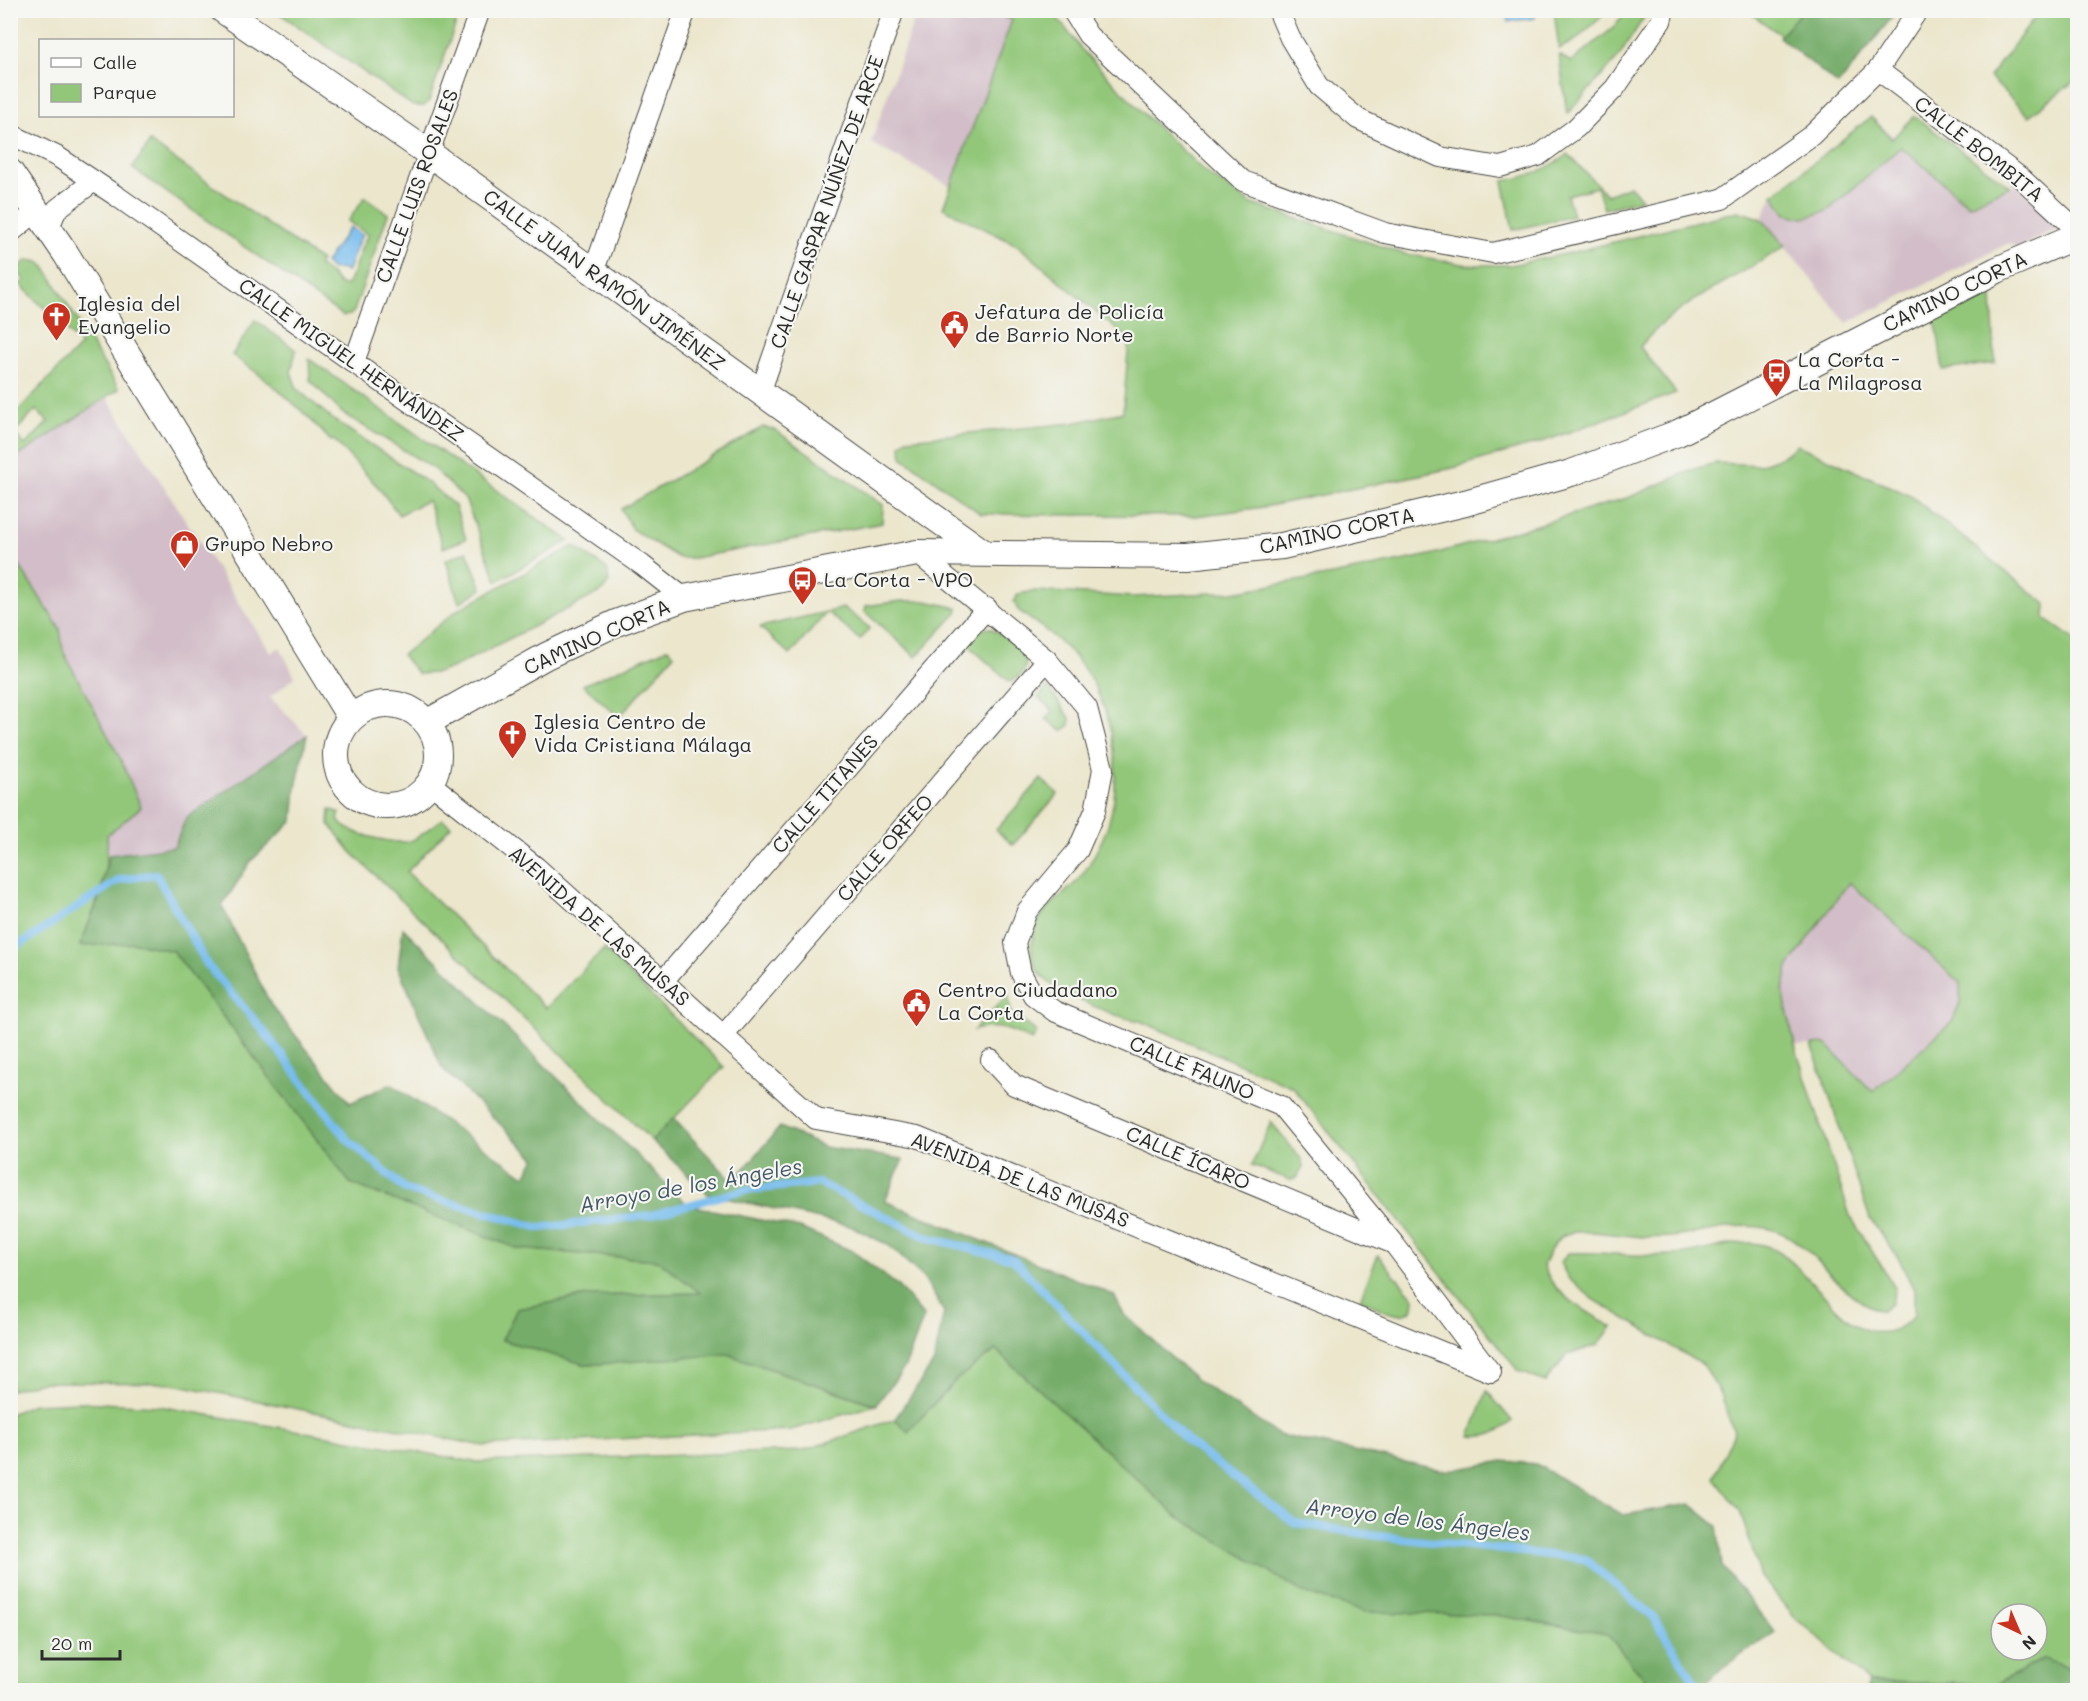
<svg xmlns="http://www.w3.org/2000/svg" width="2088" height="1701" font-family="Mali,sans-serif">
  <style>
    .industrial { fill: #d2bdc8 }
    .green { fill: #92c779; stroke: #5e7952; stroke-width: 1.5; fill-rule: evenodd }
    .forest { fill: #75ac69; stroke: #506c4a; stroke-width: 1.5 }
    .water { fill: #76bcee; stroke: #50748c; stroke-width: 1.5 }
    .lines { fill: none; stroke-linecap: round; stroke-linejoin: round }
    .stream { stroke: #76bcee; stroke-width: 8 }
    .minor-casing { stroke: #484743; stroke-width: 22 }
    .tertiary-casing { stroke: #484743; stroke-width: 28 }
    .minor { stroke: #fff; stroke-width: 20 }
    .tertiary { stroke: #fff; stroke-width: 26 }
    .labels { text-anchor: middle; stroke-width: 4.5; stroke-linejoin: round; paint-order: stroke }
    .street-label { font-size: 20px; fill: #2b2b2b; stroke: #f6f6f2 }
    .poi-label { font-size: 20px; fill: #2b2b2b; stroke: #f6f6f2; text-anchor: start }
    .water-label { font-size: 21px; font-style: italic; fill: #425666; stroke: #f6f6f2 }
  </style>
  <rect width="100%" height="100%" fill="#f6f6f2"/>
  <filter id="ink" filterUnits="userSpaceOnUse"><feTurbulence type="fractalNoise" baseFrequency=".0167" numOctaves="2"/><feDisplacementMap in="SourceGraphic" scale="12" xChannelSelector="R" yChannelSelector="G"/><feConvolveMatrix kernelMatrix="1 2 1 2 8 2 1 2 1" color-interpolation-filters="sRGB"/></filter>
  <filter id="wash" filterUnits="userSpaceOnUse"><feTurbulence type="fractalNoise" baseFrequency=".008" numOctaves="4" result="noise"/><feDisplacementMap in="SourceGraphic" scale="24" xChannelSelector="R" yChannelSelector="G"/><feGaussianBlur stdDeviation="1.35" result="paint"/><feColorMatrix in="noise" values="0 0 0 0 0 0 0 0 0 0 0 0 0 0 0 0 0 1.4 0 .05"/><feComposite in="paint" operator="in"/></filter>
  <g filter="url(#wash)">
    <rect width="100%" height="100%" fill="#ebe6cc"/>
    <g class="industrial">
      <polygon points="917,11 988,11 1012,20 952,187 871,143"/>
      <polygon points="1871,117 1969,205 2017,184 2057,223 2056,229 2017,248 2009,243 1847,323 1762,219 1773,195"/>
      <polygon points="107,398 271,653 280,647 295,677 270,697 307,735 186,818 174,847 109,855 107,835 141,807 121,760 63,651 60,629 11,551 11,461"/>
      <polygon points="1849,882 1960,983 1960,1003 1952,1022 1873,1092 1826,1044 1795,1046 1783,991 1788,967"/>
    </g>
    <g class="green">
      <polygon points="276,11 460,11 429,101 424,106 413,106"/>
      <path d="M988,11H1052L1083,51L1149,119L1206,173L1252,204L1405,254L1468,265H1510L1570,253L1738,211L1762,219L1785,246C1740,277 1674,303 1640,347L1676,393L1545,441L1453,468L1264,507L1196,516L981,514L902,457L901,445L907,439L1073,423L1123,412L1129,340L1017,245L943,208L1012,20Z"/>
      <polygon points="1554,11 1554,10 1608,11 1576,40 1559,49"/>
      <polygon points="1626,11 1648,11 1618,58 1567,114 1559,55 1571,62 1613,28"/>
      <polygon points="1747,11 1802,11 1781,35"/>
      <polygon points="2077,14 2077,79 2029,116 1989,77 2037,15"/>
      <polygon points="1914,116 2010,186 1969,205 1901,147 1827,211 1804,218 1786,214 1773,195 1871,117 1892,139"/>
      <path d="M150,142L321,261L318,265L332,275L340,285H347C356,270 358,250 368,235L348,221L365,197L388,214L354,311L350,315L343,316L132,168Z"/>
      <path d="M1568,154L1607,195L1630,186L1642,199L1604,209L1597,187L1567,195L1573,216L1513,230L1503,181C1529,177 1548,169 1568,154Z"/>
      <path d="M28,260L39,262L45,267L119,389L11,461V418L81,345L20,284L25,280L15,270ZM36,410L48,422L25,445L14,433Z"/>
      <polygon points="1992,295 1995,363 1943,370 1936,321"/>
      <path d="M255,320L296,350L291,372L297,389L335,421L426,481L455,506L466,539L443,548L428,500L399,515L379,488L334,440L331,441C301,408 269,380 232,355Z"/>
      <polygon points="309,359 569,541 497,581 465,499 433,468 342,413 310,380"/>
      <polygon points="763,427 775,430 883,505 882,523 694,558 679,558 633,530 621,509"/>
      <path d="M1797,445L1911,496L2046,604L2045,619L2078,642L2077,1671L2045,1658L1996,1684L1869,1682L1794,1617L1761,1577L1740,1511L1714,1478L1734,1433L1722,1397L1704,1366L1593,1299L1569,1279L1560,1263L1568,1253C1606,1251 1645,1259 1683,1254C1711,1251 1741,1236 1769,1247C1818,1267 1857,1373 1914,1316V1290L1899,1259L1870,1219L1812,1045L1826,1044L1873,1092L1952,1022L1960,1003V983L1849,882L1788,967L1783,991L1795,1046L1850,1216L1895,1288L1892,1303L1882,1311C1841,1300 1820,1251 1782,1233C1748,1218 1712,1232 1678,1236C1660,1239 1641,1237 1623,1235C1608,1234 1576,1228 1564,1235C1553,1242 1548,1255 1543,1265C1553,1296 1587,1311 1612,1327L1598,1345L1567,1355L1545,1382L1518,1371L1293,1087L1140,1021C1119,1018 1103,1010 1084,1002C1046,985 1018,968 1038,922C1046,905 1067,893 1079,879C1086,870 1093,858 1098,848C1130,791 1116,703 1074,656C1059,638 1036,624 1018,610L1014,602L1018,594L1036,591L1133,597L1233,592L1332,575L1430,555L1537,525L1630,497L1697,468L1716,463L1759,465L1781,457ZM2001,1614H2037V1650H2001Z"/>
      <polygon points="574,546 607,569 609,582 601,592 454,667 437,673 418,674 402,655 457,610"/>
      <path d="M10,551L60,629L63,651L121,760L141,807L107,835C110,874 94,910 80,946L136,943L173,951L350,1183L518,1249L658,1260L701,1293L587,1296L517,1309L502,1340L587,1365L727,1354L876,1405L791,1430L483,1446L168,1383L42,1382L11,1390Z"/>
      <polygon points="467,551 482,589 459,603 446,560"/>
      <polygon points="901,601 926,601 958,608 957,613 916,657 864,611 866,606"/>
      <polygon points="844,608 870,628 860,640 827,612 790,655 760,627"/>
      <path d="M990,628C1012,639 1046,664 1010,682L967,644L976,630Z"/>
      <polygon points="668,648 674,655 619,717 583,685"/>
      <polygon points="1048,687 1070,718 1070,725 1062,731 1046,719 1053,711 1038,697"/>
      <polygon points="1041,779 1058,794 1013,845 996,830"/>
      <path d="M330,809L340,813L338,820C347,834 394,845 410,841C420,838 433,825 442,819L451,826L407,872L546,1008L604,949L724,1067L652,1141L351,852L329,824Z"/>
      <path d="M1008,994L1011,1013L1037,1032L1032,1041C1011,1029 997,1024 974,1030Z"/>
      <polygon points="1271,1122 1302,1160 1303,1167 1297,1178 1290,1180 1252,1165"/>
      <path d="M1378,1255L1414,1298L1413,1308C1401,1325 1375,1305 1360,1299Z"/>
      <polygon points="996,1350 1177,1516 1496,1615 1608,1634 1654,1690 11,1690 10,1414 33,1404 81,1402 158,1406 475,1462 802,1451 895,1419 908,1431 956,1380"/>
      <path d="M1487,1391L1512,1421C1500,1433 1487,1438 1470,1436Z"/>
    </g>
    <g class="forest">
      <polygon points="1802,11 1802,10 1897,11 1838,85 1779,37"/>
      <polygon points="307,735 296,788 293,821 251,861 222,906 271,1005 350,1103 391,1084 525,1176 535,1158 442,1068 398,967 403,928 688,1205 800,1228 852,1251 897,1285 924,1317 905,1367 876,1405 727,1354 587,1365 502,1340 517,1309 587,1296 700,1293 658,1260 518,1249 350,1183 173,951 136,943 80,946 100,896 109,855 174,847 186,818"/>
      <polygon points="673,1118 733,1182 780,1127 824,1147 903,1159 885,1201 1114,1295 1123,1313 1195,1379 1279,1435 1447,1471 1503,1461 1536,1464 1623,1515 1690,1504 1717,1526 1722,1566 1775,1632 1722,1668 1699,1690 1654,1690 1607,1634 1496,1615 1365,1612 1304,1593 1177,1516 996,1350 956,1380 908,1432 895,1419 934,1362 944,1312 924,1278 888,1245 850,1226 708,1194 652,1141"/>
      <polygon points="2045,1658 2077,1671 2077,1690 1866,1690 1869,1682 1996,1684"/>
    </g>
    <g class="water">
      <polygon points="1506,11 1534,11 1535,18 1508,22"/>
      <path d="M350,227L362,235C355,247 353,259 347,272L341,269L332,270L325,263Z"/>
    </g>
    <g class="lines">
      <polyline class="stream" points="10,951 119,880 156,874 208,966 262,1029 347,1139 406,1190 540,1228 651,1215 740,1191 819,1183 926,1237 1013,1259 1189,1443 1295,1523 1378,1536 1585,1559 1654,1618 1700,1690"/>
    </g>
  </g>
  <g filter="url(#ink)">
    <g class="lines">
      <defs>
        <g id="minor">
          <polyline points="1072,10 1088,35 1243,181 1385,233 1493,253 1722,199 1812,135 1878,70 1918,10"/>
          <polyline points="1278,10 1290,38 1319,86 1358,119 1440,157 1500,167 1538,156 1576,128 1615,88 1661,21 1664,10"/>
          <polyline points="1878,70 2021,178 2078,231"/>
          <polyline points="10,134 58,157 118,197 642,565 684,598"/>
          <polyline points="49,227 57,209 94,181"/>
          <polyline points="10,233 38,210"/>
          <polyline points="593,273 686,10"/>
          <polyline points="354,362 480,10"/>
          <polyline points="760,393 894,10"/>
          <polyline points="917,553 1047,660 1087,708 1103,769 1095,811 1078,850 1027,911 1015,943 1021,973 1033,995 1054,1011 1281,1106 1394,1244 1489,1370"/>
          <polyline points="431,784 536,867 816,1119 917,1137 1491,1372"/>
          <polyline points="663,981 987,608"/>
          <polyline points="723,1036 1047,660"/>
          <polyline points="991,1060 1014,1085 1392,1243"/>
        </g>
        <g id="tertiary">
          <polyline points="223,10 430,154 984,553"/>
          <polyline points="10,172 66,254 350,717"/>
          <circle cx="387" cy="755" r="51"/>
          <polyline points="428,722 546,656 616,623 684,598 917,553 1188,556 1282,546 1465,503 1571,473 1678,433 1997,270 2078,235"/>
        </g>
      </defs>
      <use href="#minor" class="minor-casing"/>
      <use href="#tertiary" class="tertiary-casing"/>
      <use href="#minor" class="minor"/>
      <use href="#tertiary" class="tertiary"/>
    </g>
  </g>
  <defs>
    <symbol id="church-pin" viewBox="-11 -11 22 30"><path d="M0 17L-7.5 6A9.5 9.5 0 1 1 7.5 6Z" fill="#c8321e" stroke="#f6f6f2"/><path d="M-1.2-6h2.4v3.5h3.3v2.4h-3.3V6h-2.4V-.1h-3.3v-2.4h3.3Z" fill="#fff"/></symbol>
    <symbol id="civic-pin" viewBox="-11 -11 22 30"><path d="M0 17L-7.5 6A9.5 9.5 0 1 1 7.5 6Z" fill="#c8321e" stroke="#f6f6f2"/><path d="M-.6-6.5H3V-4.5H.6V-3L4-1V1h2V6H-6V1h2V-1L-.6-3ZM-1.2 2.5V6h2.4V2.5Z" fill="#fff"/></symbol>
    <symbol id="bus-pin" viewBox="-11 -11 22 30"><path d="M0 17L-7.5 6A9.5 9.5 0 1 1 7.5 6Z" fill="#c8321e" stroke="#f6f6f2"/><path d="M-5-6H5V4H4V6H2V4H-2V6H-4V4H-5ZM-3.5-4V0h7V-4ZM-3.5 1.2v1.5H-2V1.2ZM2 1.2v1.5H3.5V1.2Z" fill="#fff"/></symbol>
    <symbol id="shop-pin" viewBox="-11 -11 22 30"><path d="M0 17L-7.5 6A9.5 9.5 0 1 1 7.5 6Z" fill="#c8321e" stroke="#f6f6f2"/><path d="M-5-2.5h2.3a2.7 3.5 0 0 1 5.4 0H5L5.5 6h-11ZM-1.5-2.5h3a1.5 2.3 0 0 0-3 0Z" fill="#fff"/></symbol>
  </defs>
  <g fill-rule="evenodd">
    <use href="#church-pin" x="40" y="300" width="33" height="45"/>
    <use href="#civic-pin" x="938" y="308" width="33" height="45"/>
    <use href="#bus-pin" x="1760" y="356" width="33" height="45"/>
    <use href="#shop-pin" x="168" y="528" width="33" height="45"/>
    <use href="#bus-pin" x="786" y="564" width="33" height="45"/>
    <use href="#church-pin" x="496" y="718" width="33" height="45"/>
    <use href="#civic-pin" x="900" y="986" width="33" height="45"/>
  </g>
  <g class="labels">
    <g class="street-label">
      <text transform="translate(1979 149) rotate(38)" y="7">CALLE BOMBITA</text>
      <text transform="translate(417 186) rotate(-70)" y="7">CALLE LUIS ROSALES</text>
      <text transform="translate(827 202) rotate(-71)" y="7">CALLE GASPAR NÚÑEZ DE ARCE</text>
      <text transform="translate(604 280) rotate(36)" y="7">CALLE JUAN RAMÓN JIMÉNEZ</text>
      <text transform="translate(1955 292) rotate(-26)" y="7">CAMINO CORTA</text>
      <text transform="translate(351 360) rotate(35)" y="7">CALLE MIGUEL HERNÁNDEZ</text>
      <text transform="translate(1337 531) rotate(-12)" y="7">CAMINO CORTA</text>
      <text transform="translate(597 637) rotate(-24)" y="7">CAMINO CORTA</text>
      <text transform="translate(825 794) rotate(-49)" y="7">CALLE TITANES</text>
      <text transform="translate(885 848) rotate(-49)" y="7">CALLE ORFEO</text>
      <text transform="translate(599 926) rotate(41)" y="7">AVENIDA DE LAS MUSAS</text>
      <text transform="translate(1192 1068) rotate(23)" y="7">CALLE FAUNO</text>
      <text transform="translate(1188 1158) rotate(23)" y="7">CALLE ÍCARO</text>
      <text transform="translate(1020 1180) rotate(21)" y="7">AVENIDA DE LAS MUSAS</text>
    </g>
    <g class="poi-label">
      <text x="78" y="311">Iglesia del<tspan x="78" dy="23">Evangelio</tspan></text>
      <text x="975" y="319">Jefatura de Policía<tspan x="975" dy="23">de Barrio Norte</tspan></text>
      <text x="1798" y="367">La Corta -<tspan x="1798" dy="23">La Milagrosa</tspan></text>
      <text x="205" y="551">Grupo Nebro</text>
      <text x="824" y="587">La Corta - VPO</text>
      <text x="534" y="729">Iglesia Centro de<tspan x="534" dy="23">Vida Cristiana Málaga</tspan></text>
      <text x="938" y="997">Centro Ciudadano<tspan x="938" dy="23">La Corta</tspan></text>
    </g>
    <g class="water-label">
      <text transform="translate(691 1186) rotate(-10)" y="7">Arroyo de los Ángeles</text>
      <text transform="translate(1418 1520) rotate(7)" y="7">Arroyo de los Ángeles</text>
    </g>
  </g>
  <rect width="2088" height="1701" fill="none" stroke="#f6f6f2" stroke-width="36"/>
  <rect x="39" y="39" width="195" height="78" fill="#f6f6f2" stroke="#a5a5a2" stroke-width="1.5"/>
  <rect x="51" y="58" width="30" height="9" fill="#ffffff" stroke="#a5a5a2" stroke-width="1.5"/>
  <text x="93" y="69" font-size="18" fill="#2b2b2b">Calle</text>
  <rect x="51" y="84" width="30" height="18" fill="#92c779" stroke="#a5a5a2" stroke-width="1.5"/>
  <text x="93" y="99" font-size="18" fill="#2b2b2b">Parque</text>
  <g transform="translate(2019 1632) rotate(136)"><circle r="28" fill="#f6f6f2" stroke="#a5a5a2" stroke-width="1.5"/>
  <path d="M0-4.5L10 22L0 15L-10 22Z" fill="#c8321e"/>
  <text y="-9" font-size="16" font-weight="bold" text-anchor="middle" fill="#2b2b2b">N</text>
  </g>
  <path d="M42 1650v9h78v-9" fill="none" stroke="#2b2b2b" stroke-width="3"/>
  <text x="51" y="1650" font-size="18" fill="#2b2b2b" stroke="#f6f6f2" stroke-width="4.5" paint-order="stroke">20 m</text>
</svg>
